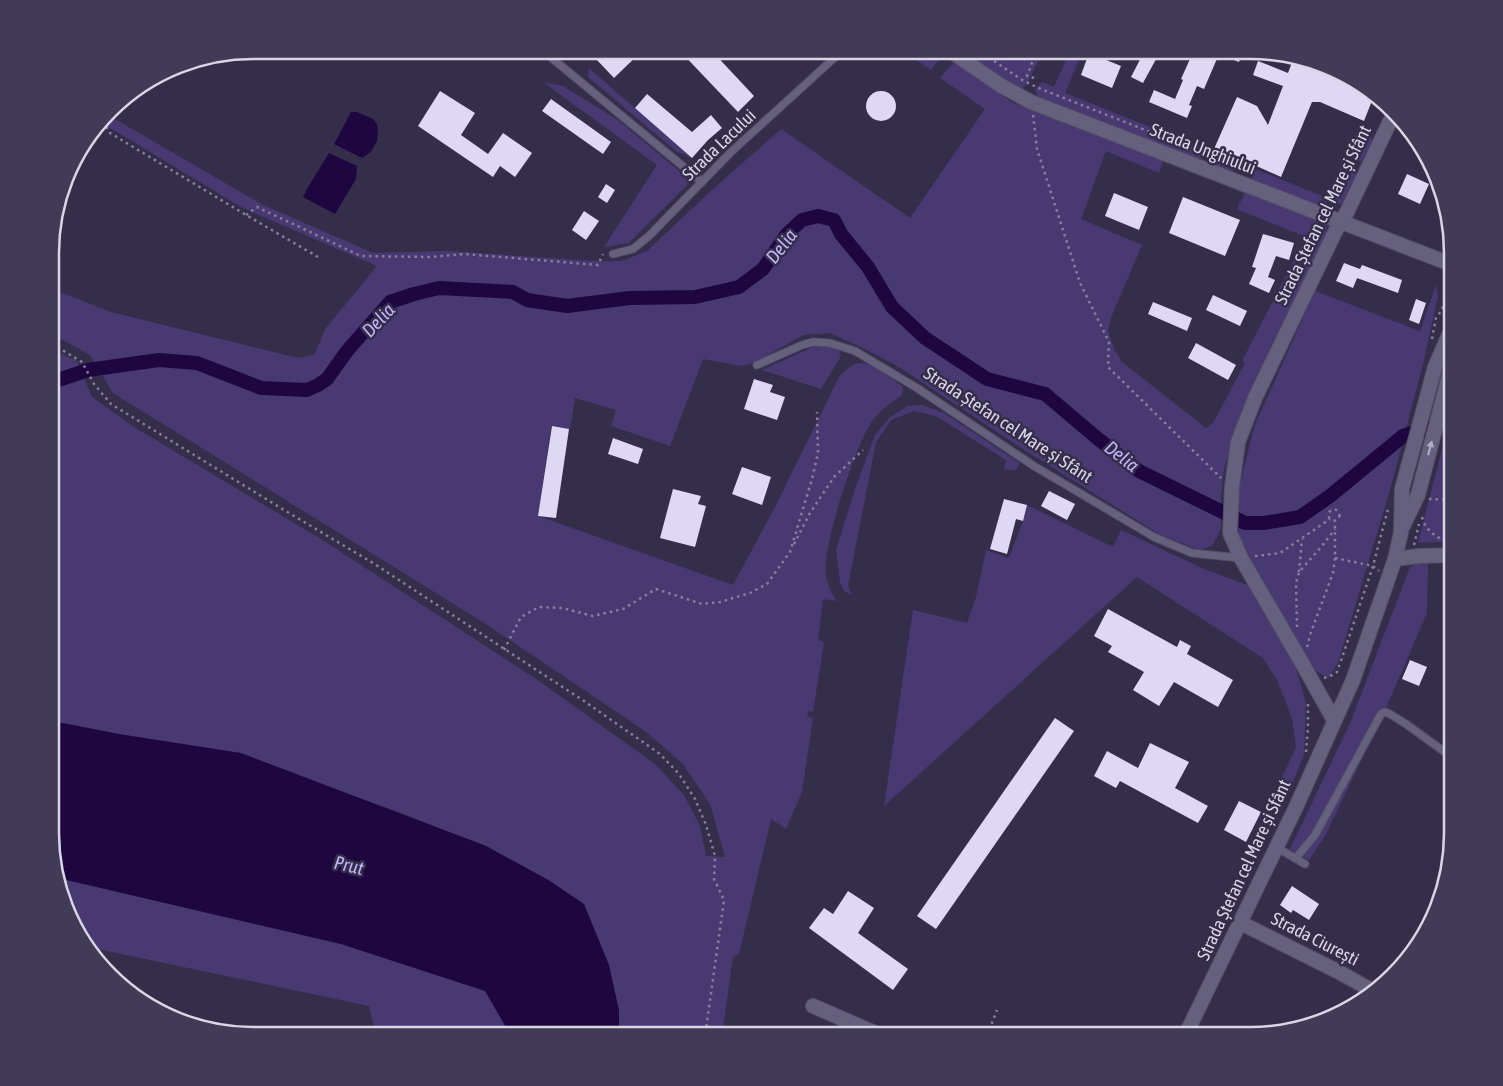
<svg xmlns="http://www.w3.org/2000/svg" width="1503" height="1086" font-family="'Asap Condensed',sans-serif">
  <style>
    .green { fill: #493973 }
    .water { fill: #1e0740 }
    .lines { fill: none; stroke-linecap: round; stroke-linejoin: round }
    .canal { stroke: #1e0740; stroke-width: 14 }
    .building { fill: #ded8f5 }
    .service-casing { stroke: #524c63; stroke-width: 9 }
    .minor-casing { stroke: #524c63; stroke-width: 16 }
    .secondary-casing { stroke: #524c63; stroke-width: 16 }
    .path { stroke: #858097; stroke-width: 2.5; stroke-dasharray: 2.5 4; stroke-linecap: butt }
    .service { stroke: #66607f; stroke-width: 7 }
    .minor { stroke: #66607f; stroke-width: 14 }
    .secondary { stroke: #66607f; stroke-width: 14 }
    .oneway { fill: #b1adc3 }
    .labels { text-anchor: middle; stroke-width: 5; stroke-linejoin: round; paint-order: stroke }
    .street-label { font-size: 18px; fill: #d9d6e7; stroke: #352e4a }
    .water-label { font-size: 19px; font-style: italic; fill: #c4b3fc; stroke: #352e4a }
    .rim { fill: none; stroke: #d9d6e7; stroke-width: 2.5 }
  </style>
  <rect width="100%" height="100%" fill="#352e4a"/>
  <g class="green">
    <polygon points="902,50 937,50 940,52 940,58 931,70"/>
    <polygon points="961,50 1044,50 1026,85 1021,89"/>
    <polygon points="1059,50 1083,50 1065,93 1205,149 1200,160 1038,96 1035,89 1042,82 1054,87 1066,60 1054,55"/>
    <path d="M954,62L1013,103L1164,159L1159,173L1106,151L1081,219L1142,245L1112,315L1108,331L1114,349L1122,362L1206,428L1213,423L1245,363L1242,361L1306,237L1237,209L1246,190L1322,221L1327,227L1324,243L1274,340L1238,423L1224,469L1221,496V529L1212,546L1199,550L1159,534L1023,449L899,367L859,346L829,333L803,335L754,363L741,366L703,359L670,446L611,426L616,410L575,398L570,429L551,426L538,516L733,585L774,509L839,377C845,371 853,362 862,363C873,363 893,380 903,387L902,395C893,401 877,413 871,423C855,447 821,549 826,576C827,585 833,594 836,601L823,599L818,640L824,642L813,712L808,711L807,716L813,718L802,792L786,829L771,819L739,954L733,956L722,1036H619V1010L550,881L486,846L388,808L119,734L52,721V350L77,361L92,397L134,427L324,541L539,681L655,764L684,795L700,826L706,856L725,857L710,804L683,764L645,731L486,624L113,393L90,355L52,334V289L111,312L298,358L314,355L326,328L377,266L241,207L102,123L108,115L261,204L373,253L446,251L595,261H622L647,251L712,190L781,129L910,218L985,109L940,78Z"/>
    <polygon points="589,68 692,158 676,151 588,77"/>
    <polygon points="543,82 563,86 618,120 691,181 629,243 604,247 657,165"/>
    <polygon points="1358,129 1371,136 1372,141 1362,161 1358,161 1346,155"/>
    <polygon points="1211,151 1243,164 1238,170 1228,171 1210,164"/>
    <polygon points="1342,164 1355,170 1357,173 1341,205 1327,199 1327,210 1252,180 1255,169 1327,198"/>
    <polygon points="1436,285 1438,296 1423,364 1390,490 1338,663 1328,678 1313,669 1239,539 1239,489 1254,427 1315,291 1420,331"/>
    <polygon points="813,347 830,347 839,350 841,356 821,389 762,370"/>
    <polygon points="922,405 944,413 1020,463 1016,470 1004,469 1006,460 936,416 914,411 891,420 876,442 848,586 852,595 844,591 840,583 836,550 856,486 875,435 890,417 908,406"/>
    <polygon points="1453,406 1453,541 1418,543"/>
    <polygon points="1027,505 1113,547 1121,530 1204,569 1250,586 1257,596 1294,662 1306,703 1304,755 1290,789 1279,783 1296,748 1292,718 1277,680 1263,658 1137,577 884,806 913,610 967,623 976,597 986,550 1009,558 1023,521"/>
    <polygon points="1428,563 1427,613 1383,715 1325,836 1309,860 1290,849 1351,721 1410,567 1417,564"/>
    <polygon points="58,878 341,944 486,991 511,1036 376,1036 369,1006 88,947 77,935"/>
  </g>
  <g class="water">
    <polygon points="351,112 357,112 373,119 377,124 378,131 377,141 371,152 362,158 334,144"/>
    <polygon points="329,153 357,166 356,179 335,214 303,197 308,187"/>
    <polygon points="52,721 119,734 241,753 486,846 550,881 584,904 609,965 619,1010 619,1036 511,1036 485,991 341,944 58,878 52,860"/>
  </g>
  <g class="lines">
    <polyline class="canal" points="52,382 88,370 159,360 197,363 261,388 307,390 318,385 327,379 347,351 390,302 414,294 439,288 513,292 527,300 567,306 630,298 695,297 739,287 763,269 787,234 802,220 818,216 834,220 841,234 868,267 892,307 925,338 987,379 1045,394 1097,438 1139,471 1245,523 1264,523 1300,517 1330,496 1403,436 1453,420"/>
  </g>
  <g class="building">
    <polygon points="606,50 643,50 614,78 596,59"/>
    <polygon points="679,50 711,50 754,96 738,112"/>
    <polygon points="1145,50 1161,50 1143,83 1131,77"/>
    <polygon points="1194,50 1243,50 1239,62 1219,54 1204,89 1197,86 1189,105 1192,106 1187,118 1149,102 1154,90 1175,99 1183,80 1181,79"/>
    <polygon points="1089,53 1121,66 1112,88 1081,75"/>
    <polygon points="1294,57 1316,61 1374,92 1375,93 1364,121 1320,102 1312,102 1281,177 1243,160 1242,162 1214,149 1237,97 1257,106 1268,125 1283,86 1253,75 1258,61 1288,73"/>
    <circle cx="881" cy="106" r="15"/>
    <polygon points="440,91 475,113 461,135 488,154 503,133 532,153 515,177 500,166 493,177 418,126"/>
    <polygon points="647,94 692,132 711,115 722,128 708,140 692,158 635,108"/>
    <polygon points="551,99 611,142 603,154 542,111"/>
    <polygon points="1407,174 1429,184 1420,204 1398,194"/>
    <polygon points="606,184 615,190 607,203 598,197"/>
    <polygon points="1114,193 1148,207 1139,230 1105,216"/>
    <polygon points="1183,197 1240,220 1225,256 1169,233"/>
    <polygon points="584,211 599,221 586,240 572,230"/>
    <polygon points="1263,234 1294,243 1289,260 1276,256 1268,277 1275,280 1269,293 1249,284 1256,268 1252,267"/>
    <polygon points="1344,263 1360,269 1362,265 1402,280 1398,293 1357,278 1360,271 1353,288 1336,281"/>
    <polygon points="1213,295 1247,311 1240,326 1206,310"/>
    <polygon points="1416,299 1426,303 1419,324 1409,320"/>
    <polygon points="1153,302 1192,318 1187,331 1148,314"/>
    <polygon points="1196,343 1236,365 1228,380 1188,358"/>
    <polygon points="754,379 773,385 770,392 785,397 777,420 744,409"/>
    <polygon points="552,426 569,429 556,518 538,516"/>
    <polygon points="613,438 643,449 638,464 608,454"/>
    <polygon points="742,467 771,477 762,505 732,494"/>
    <polygon points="673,489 701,496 698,504 706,506 695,547 660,538"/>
    <polygon points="1049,491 1075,504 1067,520 1041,506"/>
    <polygon points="1004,499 1027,505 1023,521 1016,519 1007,554 990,549"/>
    <polygon points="1108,609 1177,647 1180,640 1191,646 1187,654 1233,680 1218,707 1174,682 1159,706 1133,690 1144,672 1108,652 1112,646 1094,636"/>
    <polygon points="1410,660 1427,667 1419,686 1402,679"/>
    <polygon points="1055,718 1074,731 936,929 917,916"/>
    <polygon points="1150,743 1189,762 1175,788 1208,806 1198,823 1120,781 1116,788 1094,776 1107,751 1138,768"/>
    <polygon points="1239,801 1261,812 1246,842 1224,830"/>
    <polygon points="1292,886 1319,904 1309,920 1293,910 1291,913 1280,905"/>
    <polygon points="848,891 874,908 858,933 908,969 893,990 809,928 824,908 833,914"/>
  </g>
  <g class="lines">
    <defs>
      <g id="service">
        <polyline points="542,50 702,182"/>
        <polyline points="613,254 633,249 649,236 731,152 843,50"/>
        <polyline points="757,365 802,345 813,342 830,343 855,351 917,388 1034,466 1154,537 1192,553 1240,558"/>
        <polyline points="1276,847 1305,864"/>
        <polyline points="1296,858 1315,835 1381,714 1385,712 1390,714 1406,724 1453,758"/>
      </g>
      <g id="minor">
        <polyline points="949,50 1000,85 1031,102 1453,265"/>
        <polyline points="1395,559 1419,556 1453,555"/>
        <polyline points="1334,720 1302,663 1241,558 1230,533 1232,487 1238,442 1255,398 1337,228 1347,212 1393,115"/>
        <polyline points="1241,923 1339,972 1371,990"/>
        <polyline points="813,1006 882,1036"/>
      </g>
      <g id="secondary">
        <polyline points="1403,526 1418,495 1450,372 1451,338"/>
        <polyline points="1185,1036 1296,807 1353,680 1395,559 1401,532 1402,489 1435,367 1451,330"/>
      </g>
    </defs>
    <use href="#service" class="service-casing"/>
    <use href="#minor" class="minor-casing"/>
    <use href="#secondary" class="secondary-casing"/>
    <g class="path">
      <polyline points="978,50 1022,80 1041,89 1219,159"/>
      <polyline points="1034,78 1027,76 1037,50"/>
      <polyline points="1033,115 1037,149 1080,283 1109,342 1108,367 1221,478"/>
      <polyline points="103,121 110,133 246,215 318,257"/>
      <polyline points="1332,204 1370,131"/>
      <polyline points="246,215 257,207 361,256 430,257 465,254 598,265 603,254"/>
      <polyline points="1432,339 1436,318 1442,310 1449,280 1448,276"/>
      <polyline points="52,344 82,362 94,384 111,404 284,510 373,563 584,701 660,754 679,774 695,799 706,825 715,856 714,879 724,900 705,1036"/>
      <polyline points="1429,499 1453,500"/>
      <polyline points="1453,509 1453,510"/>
      <circle cx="1334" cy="515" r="5.5"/>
      <path d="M1422,517C1425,529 1434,536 1445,541"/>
      <polyline points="794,544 810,513 834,477 863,450"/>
      <polyline points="1414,545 1419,524"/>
      <polyline points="1255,556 1280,553 1330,519"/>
      <polyline points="1335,558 1373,566 1379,571"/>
      <polyline points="1299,572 1302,539"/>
      <polyline points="1297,627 1296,583 1299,572 1322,546 1335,529"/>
      <polyline points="1307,647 1311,632 1333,573 1335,558 1335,521"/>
      <polyline points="504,650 521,617 539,607 562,608 593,616 623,609 656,589 702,604 720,602 750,593 767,584 790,552 812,479 818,453 817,412"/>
      <polyline points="1324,678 1332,675 1337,672 1344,652 1373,566 1388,509"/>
      <polyline points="1306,752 1308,727 1308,703 1309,701"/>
      <polyline points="987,1036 997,1010"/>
      <polyline points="1169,1036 1172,1029"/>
    </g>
    <use href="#service" class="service"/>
    <use href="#minor" class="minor"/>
    <use href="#secondary" class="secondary"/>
  </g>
  <defs><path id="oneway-solid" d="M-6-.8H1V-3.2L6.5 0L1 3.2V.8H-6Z" transform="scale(1.25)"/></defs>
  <use class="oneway" href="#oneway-solid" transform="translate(1430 448) rotate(-75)"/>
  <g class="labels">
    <g class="street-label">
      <text transform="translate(719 145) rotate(-44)" y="6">Strada Lacului</text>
      <text transform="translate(1203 149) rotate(21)" y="6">Strada Unghiului</text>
      <text transform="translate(1323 215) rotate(-64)" y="6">Strada Ștefan cel Mare și Sfânt</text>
      <text transform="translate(1008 425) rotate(33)" y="6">Strada Ștefan cel Mare și Sfânt</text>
      <text transform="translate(1244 870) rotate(-65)" y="6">Strada Ștefan cel Mare și Sfânt</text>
      <text transform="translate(1315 939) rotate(27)" y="6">Strada Ciurești</text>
    </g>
    <g class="water-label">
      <text transform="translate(781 246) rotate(-52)" y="7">Delia</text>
      <text transform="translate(378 320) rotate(-47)" y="7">Delia</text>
      <text transform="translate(1122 456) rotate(38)" y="7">Delia</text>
      <text transform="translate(349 865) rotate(13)" y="7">Prut</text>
    </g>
  </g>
  <path d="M0 0H1503V1086H0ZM253 59H1250A194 194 0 0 1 1444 253V833A194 194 0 0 1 1250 1027H253A194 194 0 0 1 59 833V253A194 194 0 0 1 253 59Z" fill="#423b57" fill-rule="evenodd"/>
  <path class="rim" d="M253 59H1250A194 194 0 0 1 1444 253V833A194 194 0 0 1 1250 1027H253A194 194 0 0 1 59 833V253A194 194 0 0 1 253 59Z"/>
</svg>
